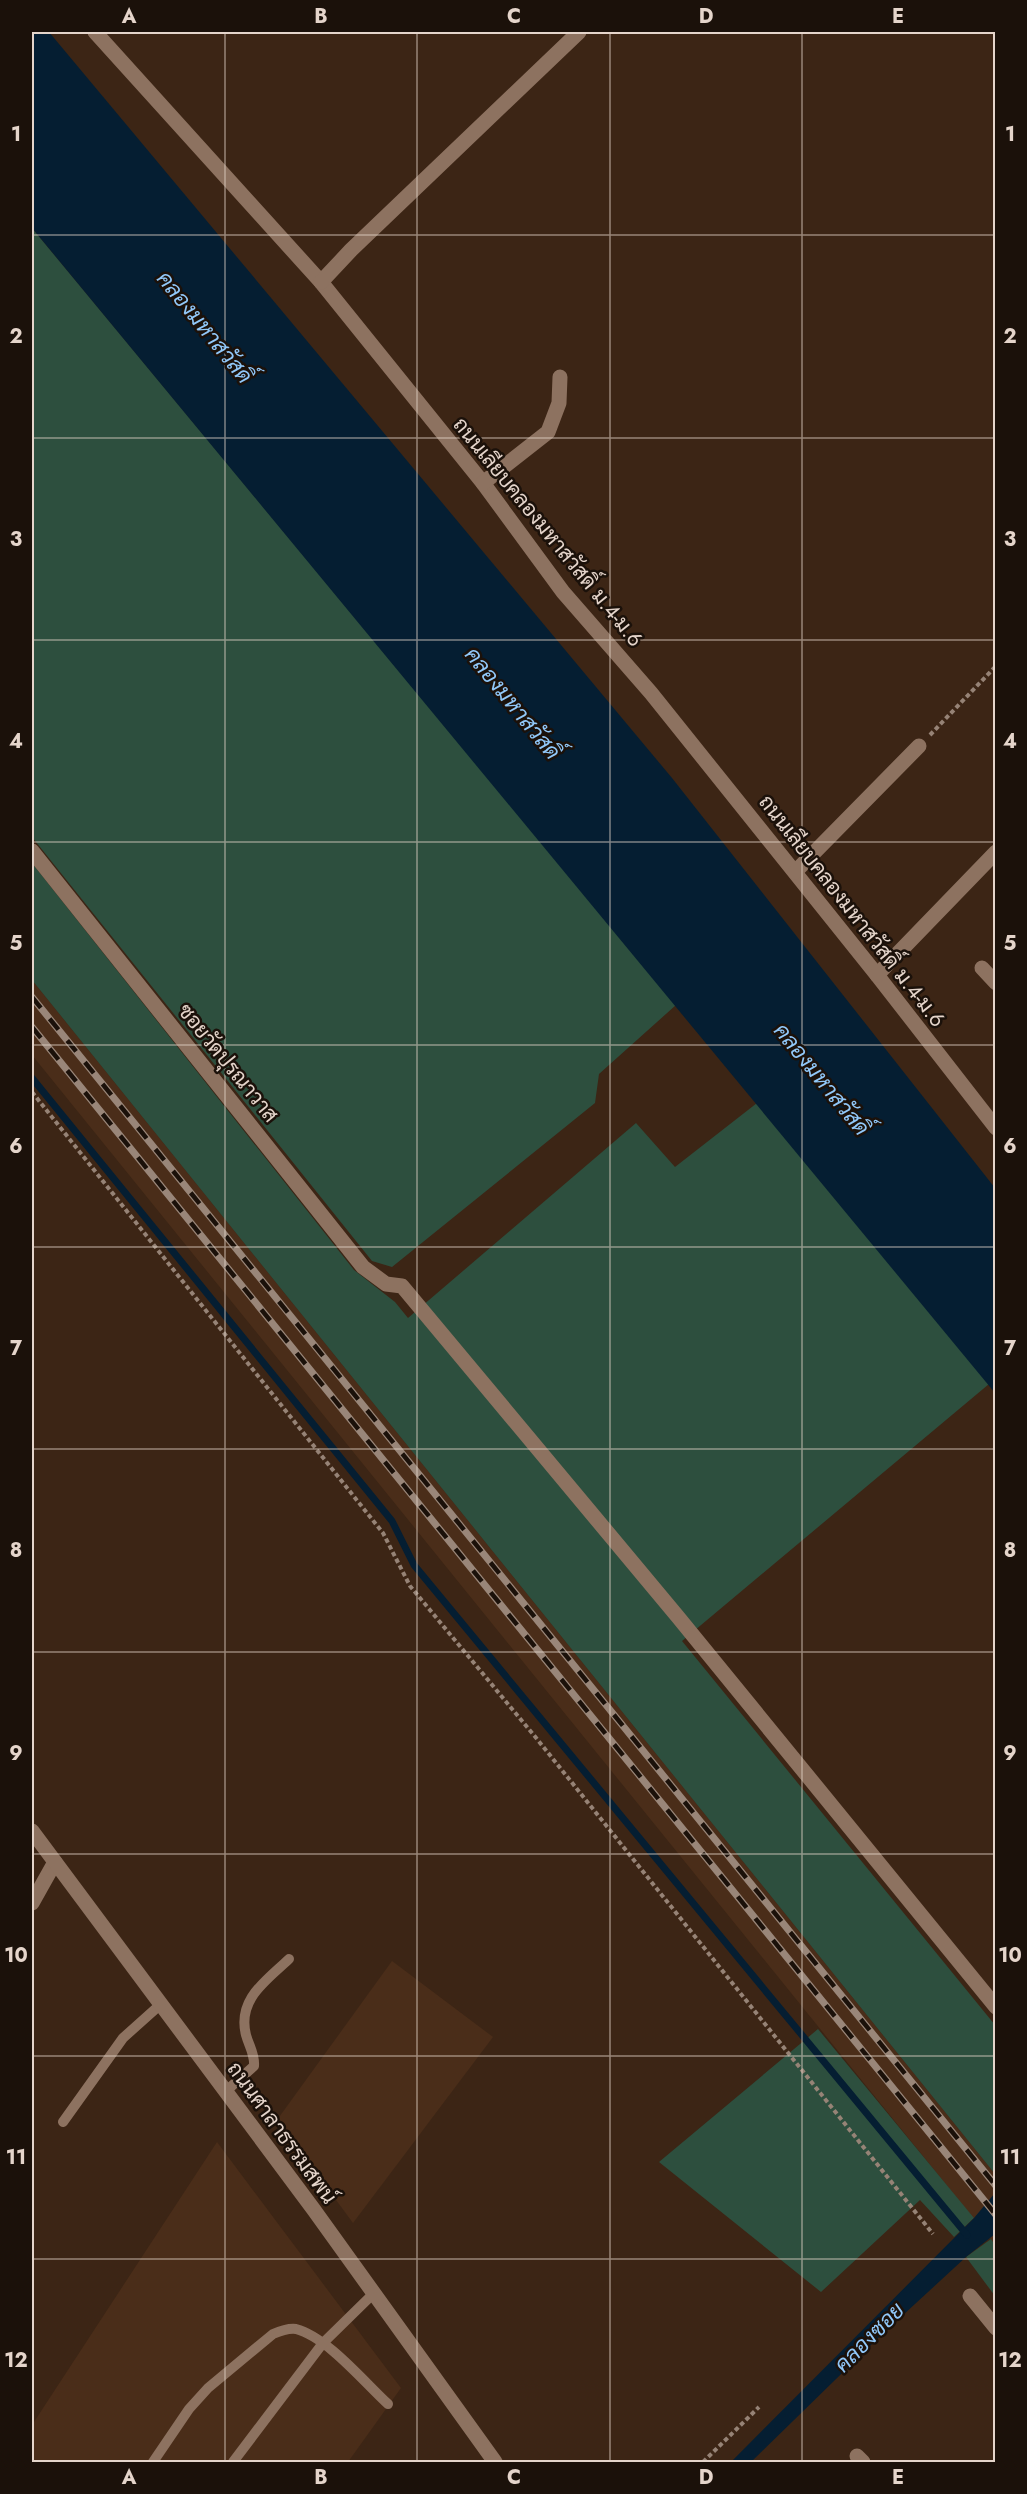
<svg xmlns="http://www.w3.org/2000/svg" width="1027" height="2494" font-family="Jost,Sarabun,sans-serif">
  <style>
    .built { fill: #4a2d19 }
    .green { fill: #2d4f3e }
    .water { fill: #051e32 }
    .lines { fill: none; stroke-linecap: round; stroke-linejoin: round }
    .stream { stroke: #051e32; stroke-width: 7 }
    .path { stroke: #968376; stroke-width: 4; stroke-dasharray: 4.5 3; stroke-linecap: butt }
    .service { stroke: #8d7260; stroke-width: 10 }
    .minor { stroke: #8d7260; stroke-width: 15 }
    .tertiary { stroke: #8d7260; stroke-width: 15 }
    .rail-casing { stroke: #998679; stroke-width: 7 }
    .rail { stroke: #1b110a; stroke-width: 4.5; stroke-dasharray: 14; stroke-linecap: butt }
    .grid { fill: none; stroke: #e5d5cb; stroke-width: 1.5; stroke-opacity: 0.55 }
    .labels { text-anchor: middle; stroke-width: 5; stroke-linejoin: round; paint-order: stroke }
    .street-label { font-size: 21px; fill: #e5d5cb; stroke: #1b110a }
    .water-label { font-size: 22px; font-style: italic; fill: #91c8f9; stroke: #1b110a }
    .neatline { fill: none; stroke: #e5d5cb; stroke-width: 2 }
    .grid-label { font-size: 20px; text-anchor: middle; font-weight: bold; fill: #e5d5cb }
  </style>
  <rect width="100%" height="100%" fill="#3c2515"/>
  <g class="built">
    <polygon points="32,980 995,2174 995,2245 32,1055"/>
    <polygon points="392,1961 493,2037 353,2223 277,2120"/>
    <polygon points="217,2142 401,2388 348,2462 32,2462 32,2425"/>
  </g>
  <g class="green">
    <polygon points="32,228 676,1005 599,1074 595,1103 392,1267 372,1261 32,837"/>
    <polygon points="32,863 354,1270 395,1302 408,1318 636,1123 675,1167 757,1103 989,1384 682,1641 995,2025 995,2174 32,980"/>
    <polygon points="818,2029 974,2218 954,2237 920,2200 821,2292 659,2162"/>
    <polygon points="991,2239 995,2245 995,2296 966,2257"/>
  </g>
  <g class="water">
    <polygon points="32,32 49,32 672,778 995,1188 995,1393 32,228"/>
    <polygon points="995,2193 995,2234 966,2257 877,2339 751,2462 731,2462 974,2218"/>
  </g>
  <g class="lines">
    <polyline class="stream" points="32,1078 392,1521 414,1565 967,2235"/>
    <g class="path">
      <polyline points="930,735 996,666"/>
      <polyline points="32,1092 383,1533 410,1586 537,1739 933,2234"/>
      <polyline points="703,2462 759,2407"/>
    </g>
    <g class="service">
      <path d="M225,2092L254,2066C255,2054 249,2046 246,2035C237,1999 266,1981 289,1959"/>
      <polyline points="63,2122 123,2038 161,2004"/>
      <path d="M153,2462L189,2409L208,2388L273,2334C280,2331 288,2328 296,2329C327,2337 364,2382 388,2404"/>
      <polyline points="233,2462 323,2343 373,2294"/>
    </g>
    <g class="minor">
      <polyline points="95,32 321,282 483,483 563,592 651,693 877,975 996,1128"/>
      <polyline points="321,282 351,250 579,32"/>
      <polyline points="483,483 548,432 559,403 560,377"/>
      <polyline points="32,851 363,1267 386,1284 402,1286 678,1617 996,2007"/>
      <polyline points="795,872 919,746"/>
      <polyline points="982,968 996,983"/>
      <polyline points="877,975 996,852"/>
      <polyline points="32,1903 55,1862"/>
      <polyline points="970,2296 996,2328"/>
      <polyline points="857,2456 863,2462"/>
    </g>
    <polyline class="tertiary" points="32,1831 314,2210 495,2462"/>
    <defs>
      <g id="rail">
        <polyline points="32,997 996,2186"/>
        <polyline points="32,1027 996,2215"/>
      </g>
    </defs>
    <use href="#rail" class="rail-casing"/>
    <use href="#rail" class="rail"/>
  </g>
  <path class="grid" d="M225,32V2462M417,32V2462M610,32V2462M802,32V2462M32,235H996M32,438H996M32,640H996M32,842H996M32,1045H996M32,1247H996M32,1449H996M32,1652H996M32,1854H996M32,2056H996M32,2259H996"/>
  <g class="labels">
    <g class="street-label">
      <text transform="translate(548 532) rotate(51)" y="7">ถนนเลียบคลองมหาสวัสดิ์ ม.4-ม.6</text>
      <text transform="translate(852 911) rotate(52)" y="7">ถนนเลียบคลองมหาสวัสดิ์ ม.4-ม.6</text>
      <text transform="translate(228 1063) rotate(51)" y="7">ซอยวัดปุรณาวาส</text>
      <text transform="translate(282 2133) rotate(54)" y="7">ถนนศาลาธรรมสพน์</text>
    </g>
    <g class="water-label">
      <text transform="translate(205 327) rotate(51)" y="8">คลองมหาสวัสดิ์</text>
      <text transform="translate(513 703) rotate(51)" y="8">คลองมหาสวัสดิ์</text>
      <text transform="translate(822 1079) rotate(51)" y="8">คลองมหาสวัสดิ์</text>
      <text transform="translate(869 2337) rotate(-45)" y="8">คลองซอย</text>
    </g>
  </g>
  <rect width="1027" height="2494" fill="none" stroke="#1b110a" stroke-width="66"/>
  <rect x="33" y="33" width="961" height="2428" class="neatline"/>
  <g class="grid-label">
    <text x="129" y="23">A</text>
    <text x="321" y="23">B</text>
    <text x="514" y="23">C</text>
    <text x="706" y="23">D</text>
    <text x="898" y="23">E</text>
    <text x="16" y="141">1</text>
    <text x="1010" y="141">1</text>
    <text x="16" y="343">2</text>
    <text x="1010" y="343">2</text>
    <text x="16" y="546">3</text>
    <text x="1010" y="546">3</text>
    <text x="16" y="748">4</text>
    <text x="1010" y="748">4</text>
    <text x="16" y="950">5</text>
    <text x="1010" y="950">5</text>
    <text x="16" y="1153">6</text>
    <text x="1010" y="1153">6</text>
    <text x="16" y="1355">7</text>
    <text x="1010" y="1355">7</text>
    <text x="16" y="1557">8</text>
    <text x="1010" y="1557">8</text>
    <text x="16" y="1760">9</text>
    <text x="1010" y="1760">9</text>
    <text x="16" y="1962">10</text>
    <text x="1010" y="1962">10</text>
    <text x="16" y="2164">11</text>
    <text x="1010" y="2164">11</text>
    <text x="16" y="2367">12</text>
    <text x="1010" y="2367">12</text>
    <text x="129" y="2484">A</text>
    <text x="321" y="2484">B</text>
    <text x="514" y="2484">C</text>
    <text x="706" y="2484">D</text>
    <text x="898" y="2484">E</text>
  </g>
</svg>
